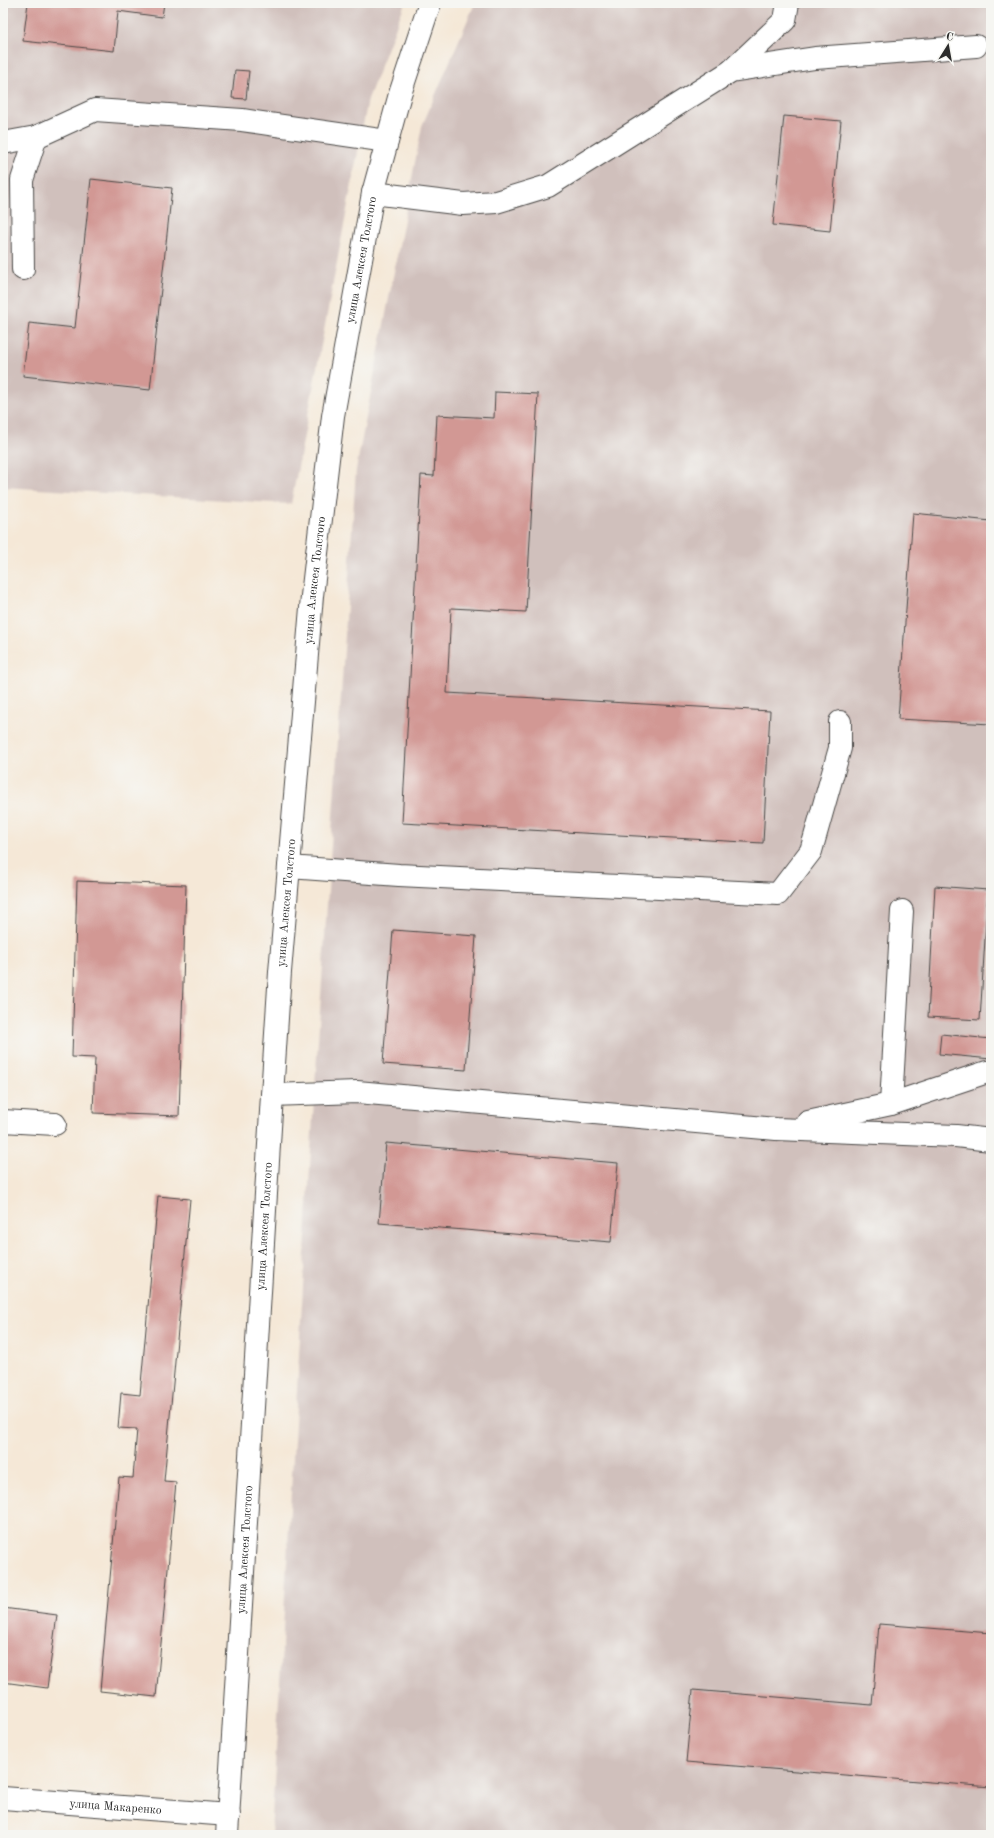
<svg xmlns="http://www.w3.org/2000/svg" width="994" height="1838" font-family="'Old Standard TT',serif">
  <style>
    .industrial { fill: #d0c0bc }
    .building { fill: #d29894 }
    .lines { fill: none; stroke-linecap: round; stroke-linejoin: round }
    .minor-casing { stroke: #494745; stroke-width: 24 }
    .minor { stroke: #fff; stroke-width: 22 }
    .labels { text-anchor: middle; stroke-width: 3.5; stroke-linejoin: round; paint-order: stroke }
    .street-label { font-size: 12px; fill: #2b2b2b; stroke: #f6f6f2 }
  </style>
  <rect width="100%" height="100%" fill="#f6f6f2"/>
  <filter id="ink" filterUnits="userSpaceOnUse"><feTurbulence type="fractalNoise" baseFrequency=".025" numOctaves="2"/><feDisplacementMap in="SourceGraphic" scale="8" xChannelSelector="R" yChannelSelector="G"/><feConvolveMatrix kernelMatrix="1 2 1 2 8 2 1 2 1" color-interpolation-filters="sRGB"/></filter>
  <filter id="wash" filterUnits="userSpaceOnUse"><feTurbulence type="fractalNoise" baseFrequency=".012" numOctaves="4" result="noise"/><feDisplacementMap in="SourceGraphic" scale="16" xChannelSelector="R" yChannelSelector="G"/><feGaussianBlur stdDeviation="0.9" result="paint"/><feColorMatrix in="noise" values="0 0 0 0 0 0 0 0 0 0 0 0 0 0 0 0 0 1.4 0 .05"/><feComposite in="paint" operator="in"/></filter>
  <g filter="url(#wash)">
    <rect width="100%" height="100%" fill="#f5e8d7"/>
    <g class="industrial">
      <polygon points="3,3 405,3 368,99 291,504 3,487"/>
      <polygon points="475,3 991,3 991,1835 271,1835 313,1116 356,470 422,126"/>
    </g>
    <g id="blocks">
      <g class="building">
        <polygon points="28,3 164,3 162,17 118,11 114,51 23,41"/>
        <polygon points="235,70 249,71 246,99 232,98"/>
        <polygon points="784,116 841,121 830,231 773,225"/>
        <polygon points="91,179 172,188 150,390 23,376 29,323 75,328"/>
        <polygon points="495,392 538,394 526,612 451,608 447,693 770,711 763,843 402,823 421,475 434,476 437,415 494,418"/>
        <polygon points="913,513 991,521 991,724 898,719"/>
        <polygon points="77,881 186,885 179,1116 93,1113 95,1058 72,1057"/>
        <polygon points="935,886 988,890 980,1020 928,1017"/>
        <polygon points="393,930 476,936 466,1070 383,1064"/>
        <polygon points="941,1034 991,1039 991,1059 939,1054"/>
        <polygon points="386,1143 618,1163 611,1242 379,1223"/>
        <polygon points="158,1196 190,1199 164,1481 176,1482 156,1697 100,1691 119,1477 133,1478 137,1429 118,1428 121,1393 140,1395"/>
        <polygon points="3,1608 57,1615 47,1688 3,1682"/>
        <polygon points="879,1624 991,1633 991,1787 686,1762 693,1690 872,1705"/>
      </g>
    </g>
  </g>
  <g filter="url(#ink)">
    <use href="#blocks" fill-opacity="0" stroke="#494745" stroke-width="1"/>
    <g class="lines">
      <defs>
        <g id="minor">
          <polyline points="731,71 785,20 788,3"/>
          <polyline points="3,143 36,137"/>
          <polyline points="373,193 463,204 496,202 548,186 731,71 815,58 976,46"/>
          <polyline points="23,269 22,180 36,137 95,110 242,120 387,141"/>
          <polyline points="289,867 399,875 778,894 811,851 840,748 840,722"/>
          <polyline points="272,1095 357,1092 776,1129 956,1136 991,1140"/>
          <polyline points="891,1104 902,911"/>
          <polyline points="3,1121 55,1124"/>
          <polyline points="808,1122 891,1104 987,1072 991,1072"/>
          <path id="s1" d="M3,1798L229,1815"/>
          <path id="s2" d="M227,1835L272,1095L280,972L312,596L333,416L373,193L400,94L430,3"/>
        </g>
      </defs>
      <use href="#minor" class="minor-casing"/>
      <use href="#minor" class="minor"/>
    </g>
  </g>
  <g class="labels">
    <g class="street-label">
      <text dy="4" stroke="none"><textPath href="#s2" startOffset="1582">улица Алексея Толстого</textPath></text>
      <text dy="4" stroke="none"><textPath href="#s2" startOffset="1258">улица Алексея Толстого</textPath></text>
      <text dy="4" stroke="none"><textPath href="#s2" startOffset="934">улица Алексея Толстого</textPath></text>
      <text dy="4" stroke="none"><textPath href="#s2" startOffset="610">улица Алексея Толстого</textPath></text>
      <text dy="4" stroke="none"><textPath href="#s2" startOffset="286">улица Алексея Толстого</textPath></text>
      <text dy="4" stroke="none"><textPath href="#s1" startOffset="113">улица Макаренко</textPath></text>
    </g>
  </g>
  <rect width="994" height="1838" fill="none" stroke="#f6f6f2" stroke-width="16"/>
  <g transform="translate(948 46) rotate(11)" stroke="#f6f6f2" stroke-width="3" paint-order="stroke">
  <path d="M0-3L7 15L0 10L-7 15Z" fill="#2b2b2b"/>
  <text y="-6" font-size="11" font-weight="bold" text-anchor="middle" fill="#2b2b2b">С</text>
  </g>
</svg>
